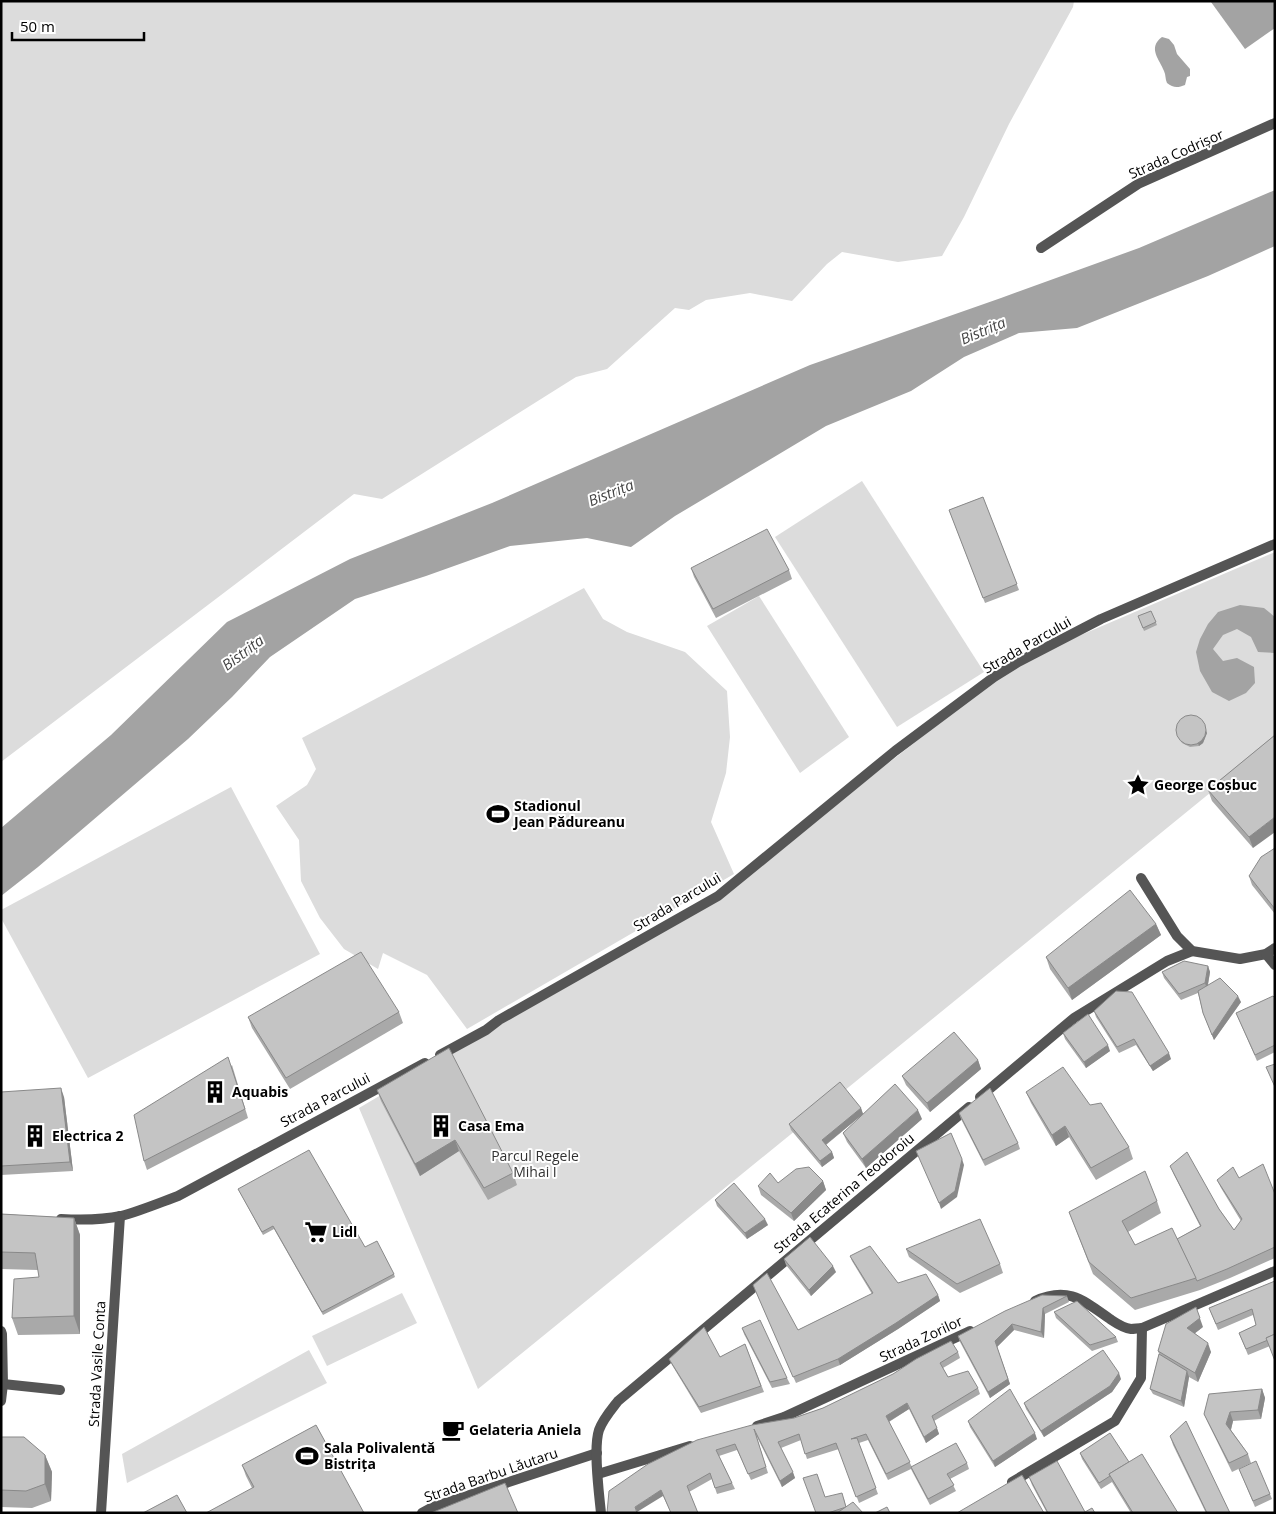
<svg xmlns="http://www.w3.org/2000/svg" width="1276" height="1514" font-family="'Open Sans',sans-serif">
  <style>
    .green { fill: #dcdcdc }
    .water { fill: #a3a3a3 }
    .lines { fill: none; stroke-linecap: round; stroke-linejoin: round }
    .street { stroke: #555; stroke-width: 10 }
    .wall { fill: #a9a9a9 }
    .shaded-wall { fill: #898989 }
    .building { fill: #c4c4c4; stroke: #898989 }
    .labels { text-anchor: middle; stroke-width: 4; stroke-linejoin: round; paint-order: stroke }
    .street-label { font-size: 14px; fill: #000; stroke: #fff }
    .poi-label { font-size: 14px; font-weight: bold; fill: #000; stroke: #fff; text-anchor: start }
    .park-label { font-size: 14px; fill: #333; stroke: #fff }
    .water-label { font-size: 15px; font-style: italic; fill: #444; stroke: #fff }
  </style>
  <rect width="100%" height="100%" fill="#fff"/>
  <g class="green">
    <polygon points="1,1 1074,1 1073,7 1009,124 964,217 942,256 898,262 842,252 827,264 792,301 750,293 706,300 689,310 675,308 607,369 576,377 382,499 354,494 1,762"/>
    <polygon points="862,481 984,672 897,727 775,537"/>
    <polygon points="1275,552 1275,740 478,1389 359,1108 718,896 1018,662"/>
    <polygon points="584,588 603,619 627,632 685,652 727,691 730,737 726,773 711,822 734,874 467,1029 427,975 383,953 378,969 344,949 320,918 301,881 299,840 276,806 307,785 316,769 302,738"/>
    <polygon points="759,596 849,737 800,773 707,626"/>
    <polygon points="231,787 320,954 88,1078 1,918 1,910"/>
    <polygon points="402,1293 417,1323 327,1366 312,1336"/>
    <polygon points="309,1350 327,1383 127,1483 122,1454"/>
  </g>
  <g class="water">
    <polygon points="1275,1 1275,28 1245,49 1211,2"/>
    <path d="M1162,37L1169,39L1174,45L1177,54L1190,69V76L1187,77L1185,85C1178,88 1173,88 1167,83C1165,79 1166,75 1164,71C1160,60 1147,48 1162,37Z"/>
    <polygon points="1275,190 1275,246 1208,276 1077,328 1019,333 964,357 911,391 826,426 675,516 631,547 587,538 510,546 426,576 355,599 270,657 232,697 188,739 38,867 1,896 1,828 111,735 227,622 350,559 492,503 810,365 1001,298 1139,248"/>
    <polygon points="1240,605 1264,608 1275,617 1275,653 1258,652 1251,637 1237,629 1223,635 1213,649 1223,661 1237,658 1254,667 1255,683 1246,693 1229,701 1212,692 1200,671 1196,652 1200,639 1208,624 1218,612"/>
  </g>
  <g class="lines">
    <g class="street">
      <polyline points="1041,248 1138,184 1275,123"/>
      <polyline points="1141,878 1177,936 1192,951 1240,959 1266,954 1275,948"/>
      <polyline points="1266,954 1275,965"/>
      <polyline points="440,1055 486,1030 499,1020 718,896 895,751 994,677 1018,662 1101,619 1275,544"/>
      <polyline points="980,1097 1074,1018 1167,961 1192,951"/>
      <path d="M61,1219C81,1220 102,1220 121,1216C140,1211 159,1203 178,1196L425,1063"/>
      <path d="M1035,1301C1068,1286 1083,1300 1110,1319C1116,1323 1123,1328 1131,1329C1134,1329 1139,1328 1142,1328L1275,1271"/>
      <polyline points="1,1331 2,1334 3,1384 60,1390"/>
      <polyline points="1,1401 3,1384"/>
      <polyline points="757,1426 784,1417 970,1331"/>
      <polyline points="598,1474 690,1446"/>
      <polyline points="1012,1482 1115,1421 1141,1378 1142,1328"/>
      <polyline points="101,1513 120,1216"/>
      <polyline points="422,1513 433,1507 597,1453"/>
      <path d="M601,1513C599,1493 593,1448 599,1430C603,1419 611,1410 618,1401L969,1107"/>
    </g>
  </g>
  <g class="wall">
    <polygon points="983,497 1019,590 985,603 949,510"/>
    <polygon points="691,568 789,570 792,579 716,618 694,577"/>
    <polygon points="1151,611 1157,625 1144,631 1138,616"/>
    <polygon points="1207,733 1203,743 1199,746 1190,747 1182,743 1177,735"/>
    <polygon points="1275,735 1253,848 1212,801 1208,790"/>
    <polygon points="1275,848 1275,914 1252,885 1249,876"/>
    <polygon points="1156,924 1161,935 1072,1000 1050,969 1046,957"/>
    <polygon points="1208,966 1210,972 1208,985 1241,1002 1214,1040 1203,1013 1198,993 1181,1000 1164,978 1162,972"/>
    <polygon points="1275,998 1275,1052 1257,1061 1236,1013"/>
    <polygon points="1094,1011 1171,1059 1153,1071 1136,1045 1119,1053 1096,1017"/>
    <polygon points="399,1012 403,1023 290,1089 252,1028 248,1017"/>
    <polygon points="1063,1033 1110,1051 1086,1068 1065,1039"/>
    <polygon points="978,1060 981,1069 930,1112 906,1085 902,1076"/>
    <polygon points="232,1065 248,1118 147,1170 144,1161"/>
    <polygon points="377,1090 513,1173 517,1185 488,1200 459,1151 420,1176 381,1101"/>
    <polygon points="1,1092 64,1097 73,1171 1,1175"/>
    <polygon points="1026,1092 1090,1105 1129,1147 1133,1159 1096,1180 1069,1137 1056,1146 1031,1103"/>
    <polygon points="861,1108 863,1114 826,1145 832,1152 834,1158 822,1167 791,1130 789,1124"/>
    <polygon points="959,1113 1018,1143 1020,1149 985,1166 961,1119"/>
    <polygon points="922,1119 866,1168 847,1142 843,1133"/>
    <polygon points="1170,1166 1219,1209 1234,1230 1241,1221 1221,1188 1217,1180 1239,1178 1275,1194 1275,1258 1230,1278 1200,1290 1135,1310 1093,1274 1069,1212 1157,1201 1161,1213 1128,1232 1135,1245 1177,1239 1200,1226 1174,1175"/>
    <polygon points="823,1181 826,1190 794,1221 761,1195 758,1186 778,1183"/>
    <polygon points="238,1189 365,1247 394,1274 395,1277 323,1315 274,1229 263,1235"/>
    <polygon points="715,1200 768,1225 747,1239 717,1206"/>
    <polygon points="1,1214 74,1218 80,1235 80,1334 18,1335 12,1318 39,1277 38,1270 1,1269"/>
    <polygon points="906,1249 1000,1264 1003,1273 960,1293 909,1257"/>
    <polygon points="850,1256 898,1283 938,1295 940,1301 898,1329 840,1365 796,1383 753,1285 798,1330 872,1294 852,1261"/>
    <polygon points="784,1259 836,1272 811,1296 786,1265"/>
    <polygon points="1275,1281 1270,1346 1248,1355 1239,1333 1256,1325 1253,1315 1218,1330 1209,1308"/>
    <polygon points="1067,1296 1069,1302 1045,1314 1044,1338 1014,1330 997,1347 1010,1384 990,1398 960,1342 958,1336"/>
    <polygon points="1054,1312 1116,1337 1118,1342 1092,1351 1056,1318"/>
    <polygon points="1203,1327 1195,1333 1211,1352 1198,1382 1189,1377 1184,1407 1153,1394 1150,1389 1159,1354 1158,1351"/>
    <polygon points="742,1328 787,1378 790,1384 772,1388 744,1334"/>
    <polygon points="745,1344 764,1392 701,1413 672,1365 669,1359 720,1357"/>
    <polygon points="958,1352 960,1358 943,1368 948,1377 978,1388 980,1394 934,1421 939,1434 926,1443 909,1409 889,1422 912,1467 967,1463 969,1469 950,1479 956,1491 930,1505 913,1473 911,1469 888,1480 868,1440 859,1443 878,1494 859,1503 839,1449 807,1459 801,1440 781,1448 795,1478 782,1487 756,1435 768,1473 751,1480 737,1450 719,1456 735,1489 717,1494 712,1479 689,1492 698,1513 671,1513 663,1496 609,1491 794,1418 823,1408"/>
    <polygon points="1121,1379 1112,1392 1044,1437 1026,1409 1024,1403"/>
    <polygon points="1262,1389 1265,1398 1261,1419 1233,1421 1231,1430 1248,1454 1251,1463 1232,1472 1208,1423 1204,1414"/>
    <polygon points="968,1421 1037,1439 995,1467 970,1427"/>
    <polygon points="1170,1436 1230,1513 1206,1513 1173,1445"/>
    <polygon points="1,1437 45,1455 52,1472 51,1501 32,1508 1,1507"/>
    <polygon points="1080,1453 1129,1462 1178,1513 1131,1513 1112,1482 1101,1489 1082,1459"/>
    <polygon points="242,1465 364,1513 252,1488 246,1476"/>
    <polygon points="1239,1469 1270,1494 1272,1499 1255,1507"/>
    <polygon points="1029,1477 1085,1512 1095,1513 1047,1513 1032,1485"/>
    <polygon points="825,1497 844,1499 846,1507 863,1513 816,1513"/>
  </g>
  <g class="shaded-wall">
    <polygon points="1203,721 1207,733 1203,743 1199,746 1198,743"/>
    <polygon points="1275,817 1275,832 1253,848 1249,837"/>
    <polygon points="1156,924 1161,935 1072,1000 1068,988"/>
    <polygon points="1208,966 1210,972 1207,989 1205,983"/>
    <polygon points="1238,996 1241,1002 1214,1040 1212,1035"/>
    <polygon points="1108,1045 1110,1051 1086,1068 1084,1062"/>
    <polygon points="1169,1053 1171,1059 1153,1071 1150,1066"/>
    <polygon points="978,1060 981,1069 930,1112 927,1103"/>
    <polygon points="61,1088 64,1097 73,1171 70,1162"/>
    <polygon points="861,1108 863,1114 824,1146 822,1140"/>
    <polygon points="918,1110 922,1119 866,1168 862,1159"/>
    <polygon points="1065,1126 1069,1137 1056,1146 1052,1135"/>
    <polygon points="455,1140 459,1151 420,1176 415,1164"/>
    <polygon points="832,1152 834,1158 822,1167 820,1161"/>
    <polygon points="962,1159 964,1165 957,1197 941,1209 939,1203"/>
    <polygon points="823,1181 826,1190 794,1221 791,1213"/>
    <polygon points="74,1218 80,1235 80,1334 74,1316"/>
    <polygon points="765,1219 768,1225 747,1239 745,1233"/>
    <polygon points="833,1266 836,1272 811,1296 809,1290"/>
    <polygon points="938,1295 940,1301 898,1329 840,1365 838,1359"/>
    <polygon points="1196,1307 1203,1327 1190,1337 1187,1328"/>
    <polygon points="1043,1308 1045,1314 1044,1338 1041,1332"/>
    <polygon points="1012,1324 1014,1330 997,1347 1010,1384 990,1398 988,1392 995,1341"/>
    <polygon points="1208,1343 1211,1352 1198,1382 1195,1373"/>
    <polygon points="1187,1371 1189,1377 1184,1407 1181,1401"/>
    <polygon points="1119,1373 1121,1379 1112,1392 1044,1437 1041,1431"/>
    <polygon points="1262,1389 1265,1398 1261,1419 1258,1410"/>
    <polygon points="907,1403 909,1409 888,1422 886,1416"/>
    <polygon points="1230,1412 1233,1421 1230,1433 1226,1424"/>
    <polygon points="937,1428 939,1434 926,1443 924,1437"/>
    <polygon points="1035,1433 1037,1439 995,1467 993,1461"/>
    <polygon points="45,1455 52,1472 51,1501 45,1484"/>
    <polygon points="793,1472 795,1478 782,1487 780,1481"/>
    <polygon points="661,1490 663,1496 637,1512 635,1507"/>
  </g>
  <g class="building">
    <polygon points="983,497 1017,584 983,598 949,510"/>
    <polygon points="767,529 789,570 713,609 691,568"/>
    <polygon points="1151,611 1156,622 1143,628 1138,616"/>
    <circle cx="1191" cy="730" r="15"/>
    <polygon points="1275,735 1275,817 1249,837 1208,790"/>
    <polygon points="1275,848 1275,909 1249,876 1261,857"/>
    <polygon points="1130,890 1156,924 1068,988 1046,957"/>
    <polygon points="361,952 399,1012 286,1078 248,1017"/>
    <polygon points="1184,961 1208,966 1205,983 1179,994 1162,972"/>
    <polygon points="1220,978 1238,996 1212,1035 1203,1013 1198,991"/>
    <polygon points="1116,991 1132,992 1169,1053 1150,1066 1134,1039 1117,1047 1094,1011"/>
    <polygon points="1273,996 1275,998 1275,1045 1255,1055 1236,1013"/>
    <polygon points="1088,1014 1108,1045 1084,1062 1063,1033"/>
    <polygon points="954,1032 978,1060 927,1103 902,1076"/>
    <polygon points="449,1048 513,1173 484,1188 455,1140 415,1164 377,1090"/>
    <polygon points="228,1057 245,1109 144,1161 134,1115"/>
    <polygon points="1275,1064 1275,1087 1266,1067"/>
    <polygon points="1063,1067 1090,1105 1101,1103 1129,1147 1091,1168 1065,1126 1052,1135 1026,1092"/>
    <polygon points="840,1082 861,1108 822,1140 832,1152 820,1161 789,1124"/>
    <polygon points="895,1084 918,1110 862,1159 843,1133"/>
    <polygon points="61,1088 70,1162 1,1166 1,1092"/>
    <polygon points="990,1088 1018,1143 983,1160 959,1113"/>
    <polygon points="951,1133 962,1159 955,1191 939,1203 916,1151"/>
    <polygon points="309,1150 365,1247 377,1241 394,1274 322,1312 273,1226 262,1232 238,1189"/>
    <polygon points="1187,1152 1219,1209 1234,1230 1242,1219 1217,1180 1233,1167 1239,1178 1263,1164 1275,1194 1275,1247 1227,1269 1197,1281 1177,1239 1201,1226 1170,1166"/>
    <polygon points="809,1167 823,1181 791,1213 758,1186 770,1173 778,1183 796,1169"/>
    <polygon points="1145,1171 1157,1201 1122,1221 1135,1245 1172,1228 1196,1278 1131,1298 1089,1262 1069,1212"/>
    <polygon points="734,1183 765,1219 745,1233 715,1200"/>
    <polygon points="1,1214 74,1218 74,1316 12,1318 14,1279 39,1277 35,1253 1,1252"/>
    <polygon points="980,1219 1000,1264 957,1284 906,1249"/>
    <polygon points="810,1237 833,1266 809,1290 784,1259"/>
    <polygon points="870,1246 898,1283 926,1274 938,1295 896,1323 838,1359 793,1377 753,1285 767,1273 798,1330 873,1293 850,1256"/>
    <polygon points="1275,1281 1275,1334 1266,1338 1268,1340 1246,1349 1239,1333 1256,1325 1252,1309 1216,1324 1209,1308"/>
    <polygon points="1042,1295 1067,1296 1043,1308 1041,1332 1012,1324 995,1341 1008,1379 988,1392 958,1336 1005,1311"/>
    <polygon points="1077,1301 1116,1337 1090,1345 1054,1312"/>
    <polygon points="1196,1307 1200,1318 1187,1328 1208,1343 1195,1373 1158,1351 1166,1324"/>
    <polygon points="760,1320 787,1378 770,1382 742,1328"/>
    <polygon points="704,1327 720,1357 745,1344 761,1386 699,1407 669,1359"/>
    <polygon points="1275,1334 1275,1361 1266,1338"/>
    <polygon points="951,1341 958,1352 940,1363 948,1377 968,1371 978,1388 932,1416 937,1428 924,1437 907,1403 886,1416 910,1462 886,1474 866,1434 851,1439 857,1438 876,1488 856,1497 836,1443 805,1454 799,1434 778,1442 793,1472 780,1481 754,1429 766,1467 748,1474 735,1444 716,1450 732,1483 715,1488 710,1473 687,1486 698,1513 671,1513 661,1490 635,1507 637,1513 607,1513 609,1491 648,1464 697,1440 752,1425 794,1418 823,1408 893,1374 916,1359"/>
    <polygon points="1103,1350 1119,1373 1110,1386 1041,1431 1024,1403"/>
    <polygon points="1159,1354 1187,1371 1181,1401 1150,1389"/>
    <polygon points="1010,1389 1035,1433 993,1461 968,1421"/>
    <polygon points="1262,1389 1258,1410 1230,1412 1226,1424 1248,1454 1229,1463 1204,1414 1209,1394"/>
    <polygon points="1186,1421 1230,1513 1207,1513 1170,1436"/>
    <polygon points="316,1425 364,1513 206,1513 254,1487 242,1465"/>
    <polygon points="1110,1433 1129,1462 1109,1474 1110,1476 1099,1483 1080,1453"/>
    <polygon points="1,1437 24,1437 45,1455 45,1484 26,1491 1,1490"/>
    <polygon points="956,1443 967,1463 947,1474 954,1485 928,1499 911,1467"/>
    <polygon points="1142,1454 1178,1513 1133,1513 1109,1474"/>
    <polygon points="1057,1461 1085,1512 1092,1508 1095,1513 1048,1513 1029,1477"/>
    <polygon points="1256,1461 1270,1494 1253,1501 1239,1469"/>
    <polygon points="817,1474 825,1497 842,1493 846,1507 828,1513 816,1513 803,1478"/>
    <polygon points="1022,1475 1044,1513 957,1513"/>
    <polygon points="505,1483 518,1513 431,1513"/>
    <polygon points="177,1495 187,1513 143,1513"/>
    <polygon points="853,1502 863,1513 837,1513"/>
    <polygon points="887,1507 890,1513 875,1513"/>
  </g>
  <defs>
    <symbol id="sight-bare" viewBox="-9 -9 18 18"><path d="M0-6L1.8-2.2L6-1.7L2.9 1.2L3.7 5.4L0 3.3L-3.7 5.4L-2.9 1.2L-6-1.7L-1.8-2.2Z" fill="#000" stroke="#fff" stroke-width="2.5" paint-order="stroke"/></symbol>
    <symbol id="stadium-bare" viewBox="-9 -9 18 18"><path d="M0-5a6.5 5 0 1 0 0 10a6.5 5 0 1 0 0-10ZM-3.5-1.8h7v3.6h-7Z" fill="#000" stroke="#fff" stroke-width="2.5" paint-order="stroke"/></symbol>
    <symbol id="building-bare" viewBox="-9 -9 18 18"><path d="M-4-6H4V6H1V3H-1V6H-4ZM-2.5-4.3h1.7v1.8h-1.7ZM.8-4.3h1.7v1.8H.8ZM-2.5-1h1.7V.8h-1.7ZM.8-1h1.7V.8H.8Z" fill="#000" stroke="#fff" stroke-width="2.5" paint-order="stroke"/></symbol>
    <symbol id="supermarket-bare" viewBox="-9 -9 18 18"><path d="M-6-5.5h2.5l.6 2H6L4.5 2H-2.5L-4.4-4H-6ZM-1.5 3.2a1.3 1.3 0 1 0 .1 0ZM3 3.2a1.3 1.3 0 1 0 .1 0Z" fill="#000" stroke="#fff" stroke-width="2.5" paint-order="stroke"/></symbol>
    <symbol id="cafe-bare" viewBox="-9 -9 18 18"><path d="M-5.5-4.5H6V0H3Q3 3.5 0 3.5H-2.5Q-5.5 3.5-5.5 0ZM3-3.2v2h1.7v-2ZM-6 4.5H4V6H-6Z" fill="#000" stroke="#fff" stroke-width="2.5" paint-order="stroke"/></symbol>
  </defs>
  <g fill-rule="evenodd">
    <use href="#sight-bare" x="1122" y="769" width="32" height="32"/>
    <use href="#stadium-bare" x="482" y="798" width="32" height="32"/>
    <use href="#building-bare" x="199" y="1076" width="32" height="32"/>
    <use href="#building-bare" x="425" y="1110" width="32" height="32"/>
    <use href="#building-bare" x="19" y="1120" width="32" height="32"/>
    <use href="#supermarket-bare" x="300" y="1216" width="32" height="32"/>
    <use href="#cafe-bare" x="437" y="1414" width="32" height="32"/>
    <use href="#stadium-bare" x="291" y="1440" width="32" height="32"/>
  </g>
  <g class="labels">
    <g class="street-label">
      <text transform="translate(1176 154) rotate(-24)" y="5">Strada Codrișor</text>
      <text transform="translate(1027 645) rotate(-30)" y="5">Strada Parcului</text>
      <text transform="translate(677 902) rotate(-31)" y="5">Strada Parcului</text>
      <text transform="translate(325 1100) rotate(-28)" y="5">Strada Parcului</text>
      <text transform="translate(844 1193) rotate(-40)" y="5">Strada Ecaterina Teodoroiu</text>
      <text transform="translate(921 1339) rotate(-25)" y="5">Strada Zorilor</text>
      <text transform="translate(97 1364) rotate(-87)" y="5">Strada Vasile Conta</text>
      <text transform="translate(491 1475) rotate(-19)" y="5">Strada Barbu Lăutaru</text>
    </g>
    <g class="poi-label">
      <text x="1154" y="790">George Coșbuc</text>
      <text x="514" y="811">Stadionul<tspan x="514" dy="16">Jean Pădureanu</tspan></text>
      <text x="232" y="1097">Aquabis</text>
      <text x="458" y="1131">Casa Ema</text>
      <text x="52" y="1141">Electrica 2</text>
      <text x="332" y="1237">Lidl</text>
      <text x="469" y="1435">Gelateria Aniela</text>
      <text x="324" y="1453">Sala Polivalentă<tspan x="324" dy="16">Bistrița</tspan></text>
    </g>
    <g class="park-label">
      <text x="535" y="1161">Parcul Regele<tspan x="535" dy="16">Mihai I</tspan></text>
    </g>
    <g class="water-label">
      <text transform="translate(983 331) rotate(-23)" y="5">Bistrița</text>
      <text transform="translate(611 493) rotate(-22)" y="5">Bistrița</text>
      <text transform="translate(243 653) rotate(-37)" y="5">Bistrița</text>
    </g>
  </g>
  <rect width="1276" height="1514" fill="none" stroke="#000000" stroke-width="5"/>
  <path d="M12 32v8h132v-8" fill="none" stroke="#000000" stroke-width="2.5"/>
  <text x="20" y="32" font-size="15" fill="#000000" stroke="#ffffff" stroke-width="4" paint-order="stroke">50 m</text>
</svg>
